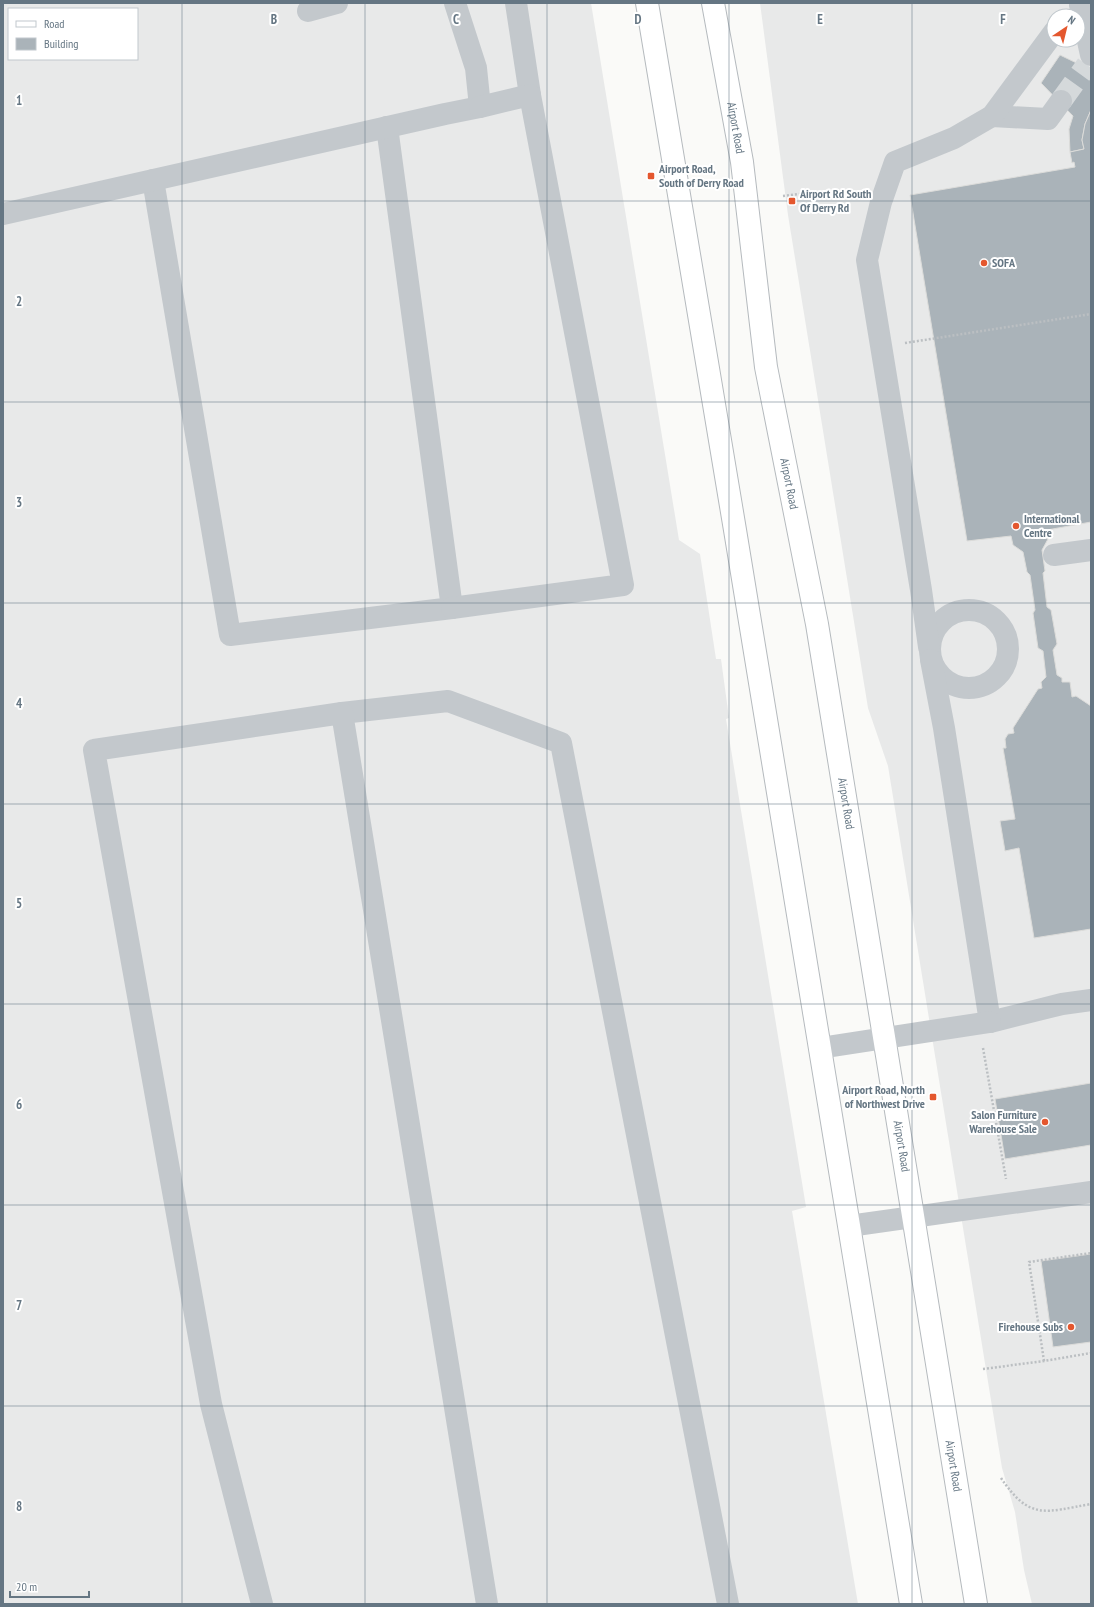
<svg xmlns="http://www.w3.org/2000/svg" width="1094" height="1607" font-family="'PT Sans Narrow',sans-serif">
  <style>
    .built { fill: #e8e9e9; fill-rule: evenodd }
    .building { fill: #aab3b9; stroke: #dcdcda }
    .lines { fill: none; stroke-linecap: round; stroke-linejoin: round }
    .minor-tunnel { stroke: #d5d9db; stroke-width: 22; stroke-dasharray: 22 11; stroke-linecap: butt }
    .major-casing { stroke: #b5babe; stroke-width: 24 }
    .path { stroke: #bbbfc2; stroke-width: 2.5; stroke-dasharray: 2 2; stroke-linecap: butt }
    .minor { stroke: #c3c8cc; stroke-width: 22 }
    .major { stroke: #fff; stroke-width: 22 }
    .grid { fill: none; stroke: #657683; stroke-width: 1; stroke-opacity: 0.55 }
    .poi-dot { fill: #e4572e; stroke: #fff; stroke-width: 1.5 }
    .labels { text-anchor: middle; stroke-width: 4; stroke-linejoin: round; paint-order: stroke }
    .street-label { font-size: 12px; fill: #657683; stroke: #fff }
    .poi-label { font-size: 12px; font-weight: bold; fill: #657683; stroke: #fff; text-anchor: start }
    .grid-label { font-size: 13px; text-anchor: middle; font-weight: bold; fill: #657683; stroke: #fff; stroke-width: 4; stroke-linejoin: round; paint-order: stroke }
  </style>
  <rect width="100%" height="100%" fill="#fafaf8"/>
  <g class="built">
    <path d="M3,3H591L679,540L700,554L716,659H721L729,718L726,719L806,1207L792,1211L858,1604H3ZM9,9H137V59H9Z"/>
    <path d="M760,3H1091V1604H1032L1024,1570L1015,1512L1002,1468L888,766L868,708L788,215ZM1054,16H1078V40H1054Z"/>
  </g>
  <g class="building">
    <polygon points="1060,55 1091,70 1091,110 1085,124 1082,140 1084,149 1070,152 1069,129 1073,116 1041,83"/>
    <polygon points="1091,110 1091,522 1047,530 1048,539 1042,550 1045,571 1043,573 1047,607 1051,610 1057,644 1053,650 1057,675 1062,678 1062,682 1070,682 1072,697 1076,696 1091,706 1091,929 1034,938 1019,848 1005,851 1000,821 1015,819 1003,748 1006,748 1005,739 1008,734 1014,733 1013,728 1038,689 1042,688 1041,682 1046,677 1043,651 1038,648 1033,613 1035,610 1030,575 1027,572 1023,552 1013,545 1011,536 967,541 910,195 1075,167 1074,162 1072,163 1070,152 1084,149 1082,140 1085,124"/>
    <polygon points="1091,1083 1091,1145 1005,1159 995,1099"/>
    <polygon points="1091,1254 1091,1342 1053,1347 1041,1261"/>
  </g>
  <g class="lines">
    <polyline class="minor-tunnel" points="1061,101 1087,65"/>
    <defs>
      <g id="major">
        <polyline points="647,3 735,530 911,1604"/>
        <path id="s1" d="M713,3L742,162L766,367L817,624L976,1604"/>
      </g>
    </defs>
    <use href="#major" class="major-casing"/>
    <g class="path">
      <polyline points="783,196 807,193"/>
      <polyline points="905,343 1091,314"/>
      <polyline points="983,1048 1006,1179"/>
      <polyline points="1044,1361 1029,1262 1091,1253"/>
      <polyline points="983,1369 1044,1361 1091,1353"/>
      <path d="M1001,1478C1030,1521 1045,1512 1091,1504"/>
    </g>
    <g class="minor">
      <polyline points="516,3 530,95"/>
      <polyline points="1080,5 1091,55"/>
      <polyline points="308,11 337,3"/>
      <polyline points="992,116 1048,119 1061,101"/>
      <polyline points="153,180 230,635 452,608 387,127"/>
      <polyline points="3,214 445,114 480,107 476,68 455,3"/>
      <polyline points="1054,555 1091,550"/>
      <polyline points="452,608 623,585 530,95 480,107"/>
      <circle cx="969" cy="649" r="39"/>
      <polyline points="929,647 921,590 867,260 881,202 895,162 954,138 992,116 1054,32"/>
      <polyline points="931,660 944,728 990,1022 1062,1004 1091,1000"/>
      <polyline points="342,713 448,701 561,743 728,1604"/>
      <polyline points="820,1048 990,1022"/>
      <polyline points="849,1226 1091,1192"/>
      <polyline points="262,1604 211,1404 94,750 342,713 487,1604"/>
    </g>
    <use href="#major" class="major"/>
  </g>
  <path class="grid" d="M182,3V1604M365,3V1604M547,3V1604M729,3V1604M912,3V1604M3,201H1091M3,402H1091M3,603H1091M3,804H1091M3,1004H1091M3,1205H1091M3,1406H1091"/>
  <g class="poi-dot">
    <rect x="647" y="172" width="8" height="8" rx="2"/>
    <rect x="788" y="197" width="8" height="8" rx="2"/>
    <circle cx="984" cy="263" r="4"/>
    <circle cx="1016" cy="526" r="4"/>
    <rect x="929" y="1093" width="8" height="8" rx="2"/>
    <circle cx="1045" cy="1122" r="4"/>
    <circle cx="1071" cy="1327" r="4"/>
  </g>
  <g class="labels">
    <g class="street-label">
      <text dy="4" stroke="none"><textPath href="#s1" startOffset="127">Airport Road</textPath></text>
      <text dy="4" stroke="none"><textPath href="#s1" startOffset="487">Airport Road</textPath></text>
      <text dy="4" stroke="none"><textPath href="#s1" startOffset="812">Airport Road</textPath></text>
      <text dy="4" stroke="none"><textPath href="#s1" startOffset="1159">Airport Road</textPath></text>
      <text dy="4" stroke="none"><textPath href="#s1" startOffset="1483">Airport Road</textPath></text>
    </g>
    <g class="poi-label">
      <text x="659" y="173">Airport Road,<tspan x="659" dy="14">South of Derry Road</tspan></text>
      <text x="800" y="198">Airport Rd South<tspan x="800" dy="14">Of Derry Rd</tspan></text>
      <text x="992" y="267">SOFA</text>
      <text x="1024" y="523">International<tspan x="1024" dy="14">Centre</tspan></text>
      <text x="925" y="1094" text-anchor="end">Airport Road, North<tspan x="925" dy="14">of Northwest Drive</tspan></text>
      <text x="1037" y="1119" text-anchor="end">Salon Furniture<tspan x="1037" dy="14">Warehouse Sale</tspan></text>
      <text x="1063" y="1331" text-anchor="end">Firehouse Subs</text>
    </g>
  </g>
  <g class="grid-label">
    <text x="274" y="24">B</text>
    <text x="456" y="24">C</text>
    <text x="638" y="24">D</text>
    <text x="820" y="24">E</text>
    <text x="1003" y="24">F</text>
    <text x="19" y="105">1</text>
    <text x="19" y="306">2</text>
    <text x="19" y="507">3</text>
    <text x="19" y="708">4</text>
    <text x="19" y="908">5</text>
    <text x="19" y="1109">6</text>
    <text x="19" y="1310">7</text>
    <text x="19" y="1511">8</text>
  </g>
  <rect width="1094" height="1607" fill="none" stroke="#657683" stroke-width="8"/>
  <rect x="8" y="8" width="130" height="52" fill="#ffffff" stroke="#c1c8cd"/>
  <rect x="16" y="21" width="20" height="6" fill="#ffffff" stroke="#c1c8cd"/>
  <text x="44" y="28" font-size="12" fill="#657683">Road</text>
  <rect x="16" y="38" width="20" height="12" fill="#aab3b9" stroke="#c1c8cd"/>
  <text x="44" y="48" font-size="12" fill="#657683">Building</text>
  <g transform="translate(1066 28) rotate(35)"><circle r="19" fill="#ffffff" stroke="#c1c8cd"/>
  <path d="M0-3L7 15L0 10L-7 15Z" fill="#e4572e"/>
  <text y="-6" font-size="11" font-weight="bold" text-anchor="middle" fill="#657683">N</text>
  </g>
  <path d="M10 1591v6h79v-6" fill="none" stroke="#657683" stroke-width="2"/>
  <text x="16" y="1591" font-size="12" fill="#657683" stroke="#ffffff" stroke-width="3" paint-order="stroke">20 m</text>
</svg>
